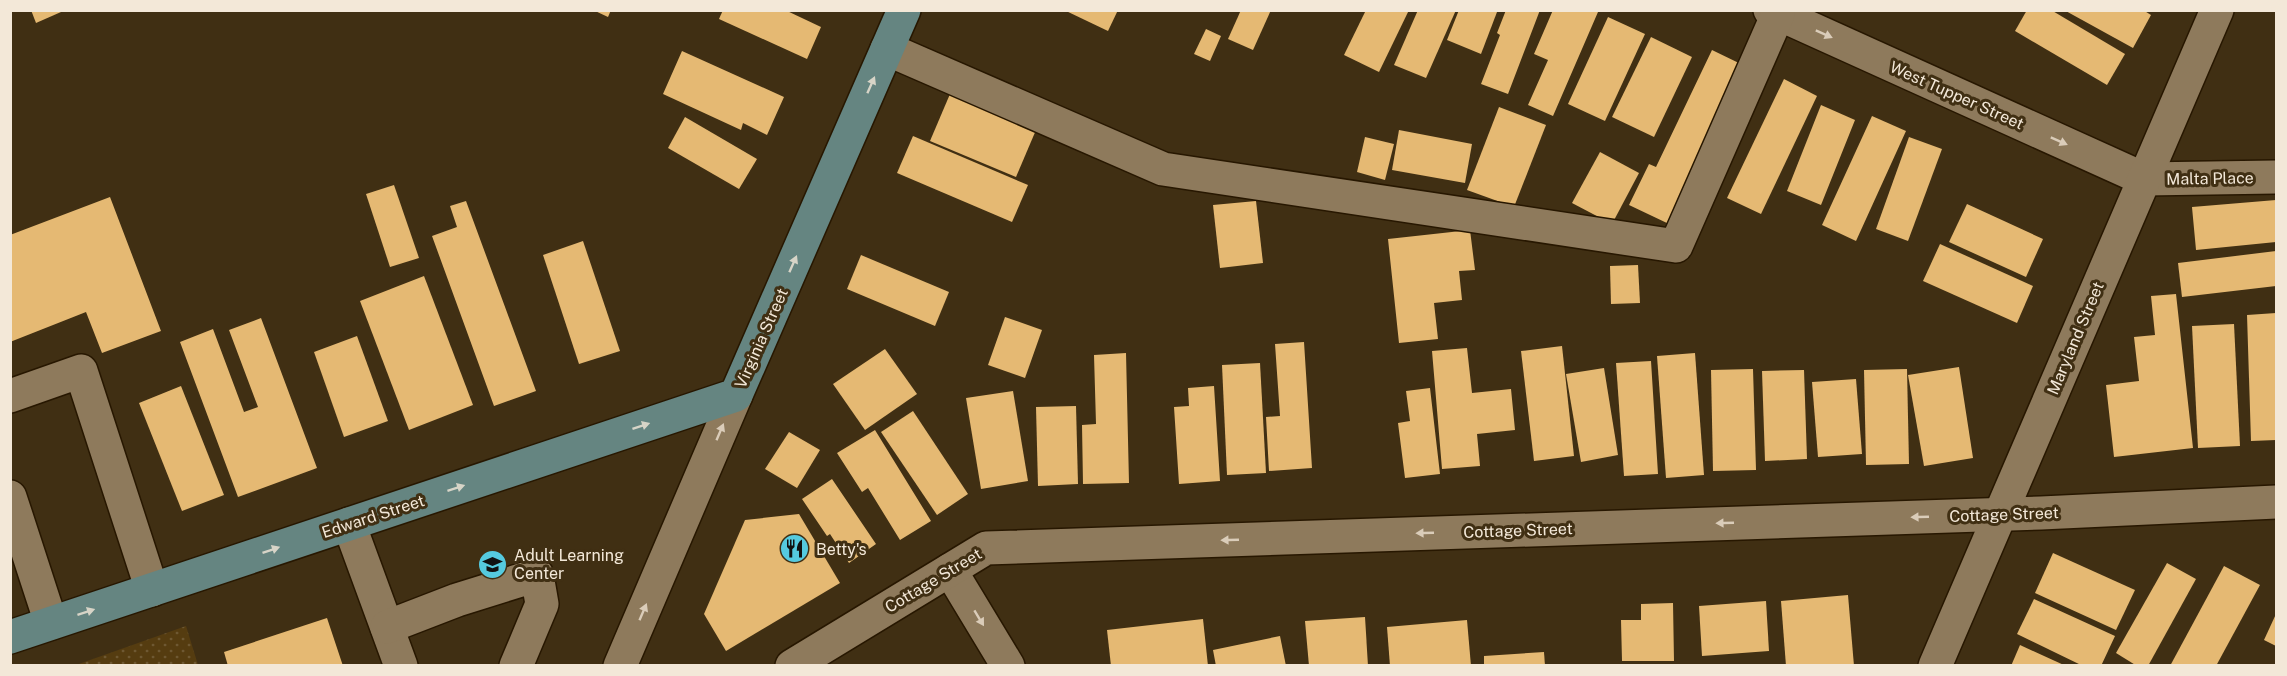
<svg xmlns="http://www.w3.org/2000/svg" width="2287" height="676" font-family="'Public Sans',sans-serif">
  <style>
    .green { fill: url(#green-dots) }
    .building { fill: #e5b973 }
    .lines { fill: none; stroke-linecap: round; stroke-linejoin: round }
    .minor-casing { stroke: #271700; stroke-width: 36 }
    .major-casing { stroke: #271700; stroke-width: 36 }
    .minor { stroke: #8e7a5c; stroke-width: 33 }
    .major { stroke: #658581; stroke-width: 33 }
    .oneway { fill: #daccb9 }
    .oneway2 { fill: #d7d4c7 }
    .labels { text-anchor: middle; stroke-width: 6; stroke-linejoin: round; paint-order: stroke }
    .street-label { font-size: 16px; fill: #f3e8d8; stroke: #402f13 }
    .poi-label { font-size: 16px; fill: #f3e8d8; stroke: #402f13; text-anchor: start }
  </style>
  <defs>
    <pattern id="green-dots" width="8" height="8" patternUnits="userSpaceOnUse" patternTransform="scale(1.5)"><rect width="8" height="8" fill="#553c10"/><path d="M2 2h.1M6 6h.1" fill="none" stroke="#6e5832" stroke-width="1.8" stroke-linecap="round"/></pattern>
  </defs>
  <rect width="100%" height="100%" fill="#402f13"/>
  <polygon class="green" points="186,626 198,665 76,665"/>
  <g class="building">
    <polygon points="31,10 60,10 61,12 36,23"/>
    <polygon points="593,10 611,10 608,17"/>
    <polygon points="723,10 785,10 821,27 807,59 719,19"/>
    <polygon points="1064,10 1118,10 1108,31"/>
    <polygon points="1241,10 1271,10 1253,50 1228,39"/>
    <polygon points="1366,10 1409,10 1379,72 1344,55"/>
    <polygon points="1418,10 1456,10 1426,78 1394,65"/>
    <polygon points="1459,10 1497,12 1481,54 1447,40"/>
    <polygon points="1506,10 1540,10 1508,94 1481,84 1500,35 1497,33"/>
    <polygon points="1553,10 1598,12 1553,116 1528,105 1548,60 1534,54"/>
    <polygon points="2027,10 2051,10 2125,54 2107,85 2015,31"/>
    <polygon points="2064,10 2143,10 2151,15 2133,48"/>
    <polygon points="1608,17 1645,34 1605,121 1568,104"/>
    <polygon points="1206,29 1221,36 1210,61 1194,54"/>
    <polygon points="1651,37 1692,57 1654,137 1612,117"/>
    <polygon points="1712,50 1745,66 1669,224 1629,205 1649,164 1656,167"/>
    <polygon points="682,51 784,97 767,135 743,123 741,130 663,94"/>
    <polygon points="1784,79 1817,96 1761,214 1727,198"/>
    <polygon points="950,94 1036,130 1016,177 930,141"/>
    <polygon points="1821,105 1855,120 1821,205 1787,191"/>
    <polygon points="1499,107 1546,125 1514,207 1467,190"/>
    <polygon points="1872,116 1906,131 1856,241 1822,225"/>
    <polygon points="685,117 757,159 739,189 668,148"/>
    <polygon points="1399,130 1472,144 1465,183 1392,170"/>
    <polygon points="913,136 1028,185 1012,222 897,173"/>
    <polygon points="1365,137 1394,144 1385,180 1357,172"/>
    <polygon points="1909,137 1942,149 1908,241 1876,229"/>
    <polygon points="1600,152 1639,173 1612,224 1572,203"/>
    <polygon points="394,185 419,258 390,267 366,194"/>
    <polygon points="110,197 161,331 102,353 86,312 10,342 10,235"/>
    <polygon points="2276,200 2276,242 2196,250 2192,207"/>
    <polygon points="466,201 536,391 494,406 432,236 457,227 450,206"/>
    <polygon points="1256,201 1263,263 1220,268 1213,205"/>
    <polygon points="1967,204 2043,239 2026,277 1949,242"/>
    <polygon points="1470,230 1475,270 1459,271 1462,300 1434,303 1438,339 1399,343 1388,239"/>
    <polygon points="583,241 620,351 579,364 543,255"/>
    <polygon points="1940,244 2033,286 2017,323 1923,281"/>
    <polygon points="2276,251 2276,286 2182,297 2178,263"/>
    <polygon points="861,255 949,292 935,326 847,289"/>
    <polygon points="1638,265 1640,303 1611,304 1610,266"/>
    <polygon points="424,276 473,405 409,430 360,301"/>
    <polygon points="2176,294 2193,448 2114,457 2106,385 2139,381 2134,337 2155,335 2151,296"/>
    <polygon points="2276,313 2276,440 2251,441 2247,315"/>
    <polygon points="1005,317 1042,330 1025,378 988,365"/>
    <polygon points="261,318 317,468 238,497 180,342 213,329 244,412 258,407 229,330"/>
    <polygon points="2234,324 2240,446 2198,448 2192,326"/>
    <polygon points="357,336 388,421 344,437 314,352"/>
    <polygon points="1304,342 1312,468 1269,471 1266,417 1280,416 1275,344"/>
    <polygon points="1562,346 1574,456 1534,461 1521,351"/>
    <polygon points="1467,348 1472,393 1511,389 1515,430 1477,434 1480,466 1442,469 1432,351"/>
    <polygon points="885,349 917,394 865,430 833,384"/>
    <polygon points="1126,353 1129,483 1083,484 1082,425 1096,424 1094,355"/>
    <polygon points="1695,353 1704,475 1666,478 1657,356"/>
    <polygon points="1651,361 1658,474 1624,476 1616,363"/>
    <polygon points="1260,363 1266,473 1227,475 1222,365"/>
    <polygon points="1959,367 1973,458 1924,466 1908,375"/>
    <polygon points="1604,368 1618,455 1581,462 1566,374"/>
    <polygon points="1753,369 1756,470 1713,471 1711,370"/>
    <polygon points="1907,369 1909,464 1866,465 1864,370"/>
    <polygon points="1804,370 1807,459 1765,461 1762,371"/>
    <polygon points="1856,379 1862,454 1818,457 1812,382"/>
    <polygon points="181,386 224,495 182,511 139,403"/>
    <polygon points="1214,386 1220,481 1179,484 1174,407 1189,406 1188,388"/>
    <polygon points="1430,388 1440,474 1405,478 1398,423 1410,421 1406,391"/>
    <polygon points="1013,391 1028,481 981,489 966,398"/>
    <polygon points="1076,406 1078,484 1038,486 1036,407"/>
    <polygon points="913,411 968,494 937,515 881,432"/>
    <polygon points="875,430 931,521 900,540 868,488 862,492 837,453"/>
    <polygon points="789,432 820,450 797,488 765,469"/>
    <polygon points="832,479 876,544 849,563 830,534 827,536 802,499"/>
    <polygon points="799,514 840,583 726,651 704,614 745,520"/>
    <polygon points="2053,553 2135,590 2116,630 2035,593"/>
    <polygon points="2167,563 2196,579 2148,666 2137,666 2116,653"/>
    <polygon points="2224,566 2260,585 2216,666 2170,666"/>
    <polygon points="1848,595 1854,666 1786,666 1781,601"/>
    <polygon points="2034,599 2115,636 2101,666 2083,666 2017,634"/>
    <polygon points="1766,601 1769,651 1702,656 1699,606"/>
    <polygon points="1673,603 1674,661 1622,661 1621,620 1641,620 1641,604"/>
    <polygon points="2276,614 2276,646 2264,640"/>
    <polygon points="1365,617 1368,666 1309,666 1305,621"/>
    <polygon points="327,618 343,666 228,666 224,652"/>
    <polygon points="1203,619 1208,666 1111,666 1107,630"/>
    <polygon points="1467,620 1471,666 1390,666 1387,627"/>
    <polygon points="1280,636 1286,666 1216,666 1213,650"/>
    <polygon points="2020,645 2066,666 2011,666"/>
    <polygon points="1544,652 1545,666 1484,666 1484,656"/>
  </g>
  <g class="lines">
    <defs>
      <g id="minor">
        <polyline points="1770,10 2144,179 2276,177"/>
        <polyline points="887,49 1163,169 1676,246 1778,14"/>
        <polyline points="10,396 81,371 152,590"/>
        <polyline points="10,497 51,623"/>
        <polyline points="349,524 401,666"/>
        <polyline points="950,570 1008,666"/>
        <polyline points="387,627 457,600 537,575 542,604 516,666"/>
        <polyline points="620,666 736,395"/>
        <polyline points="792,666 986,548 2041,513 2276,502"/>
        <polyline points="1935,666 2217,10"/>
      </g>
      <polyline id="major" points="10,637 736,395 904,10"/>
    </defs>
    <use href="#minor" class="minor-casing"/>
    <use href="#major" class="major-casing"/>
    <use href="#minor" class="minor"/>
    <use href="#major" class="major"/>
  </g>
  <defs><path id="oneway-solid" d="M-6-.8H1V-3.2L6.5 0L1 3.2V.8H-6Z" transform="scale(1.5)"/></defs>
  <g class="oneway">
    <use href="#oneway-solid" transform="translate(1824 34) rotate(24)"/>
    <use href="#oneway-solid" transform="translate(2059 141) rotate(24)"/>
    <use href="#oneway-solid" transform="translate(720 432) rotate(-67)"/>
    <use href="#oneway-solid" transform="translate(1920 517) rotate(178)"/>
    <use href="#oneway-solid" transform="translate(1725 523) rotate(178)"/>
    <use href="#oneway-solid" transform="translate(1425 533) rotate(178)"/>
    <use href="#oneway-solid" transform="translate(1230 540) rotate(178)"/>
    <use href="#oneway-solid" transform="translate(643 612) rotate(-67)"/>
    <use href="#oneway-solid" transform="translate(979 618) rotate(59)"/>
  </g>
  <g class="oneway2">
    <use href="#oneway-solid" transform="translate(871 85) rotate(-66)"/>
    <use href="#oneway-solid" transform="translate(793 264) rotate(-66)"/>
    <use href="#oneway-solid" transform="translate(641 426) rotate(-18)"/>
    <use href="#oneway-solid" transform="translate(456 488) rotate(-18)"/>
    <use href="#oneway-solid" transform="translate(271 550) rotate(-19)"/>
    <use href="#oneway-solid" transform="translate(86 612) rotate(-18)"/>
  </g>
  <defs>
    <symbol id="restaurant-disc" viewBox="-11 -11 22 22"><circle r="9.5" fill="#55cadf" stroke="#402f13"/><path d="M-5-6h1v4h1v-4h1v4h1v-4h1v5L-1.5 .5V6h-2V.5L-5-1ZM5-6V6H3V1.5H1.5Q1.5-4 5-6Z" fill="#111"/></symbol>
    <symbol id="school-disc" viewBox="-11 -11 22 22"><circle r="9.5" fill="#55cadf" stroke="#402f13"/><path d="M0-5L7-2L0 1L-7-2ZM-4 1L0 2.5L4 1V4Q0 6-4 4Z" fill="#111"/></symbol>
  </defs>
  <g fill-rule="evenodd">
    <use href="#restaurant-disc" x="778" y="532" width="33" height="33"/>
    <use href="#school-disc" x="476" y="548" width="33" height="33"/>
  </g>
  <g class="labels">
    <g class="street-label">
      <text transform="translate(1957 95) rotate(24)" y="6">West Tupper Street</text>
      <text transform="translate(2210 178) rotate(-1)" y="6">Malta Place</text>
      <text transform="translate(761 338) rotate(-66)" y="6">Virginia Street</text>
      <text transform="translate(2075 338) rotate(-67)" y="6">Maryland Street</text>
      <text transform="translate(2004 514) rotate(-2)" y="6">Cottage Street</text>
      <text transform="translate(373 516) rotate(-18)" y="6">Edward Street</text>
      <text transform="translate(1518 530) rotate(-2)" y="6">Cottage Street</text>
      <text transform="translate(933 580) rotate(-31)" y="6">Cottage Street</text>
    </g>
    <g class="poi-label">
      <text x="816" y="555">Betty's</text>
      <text x="514" y="561">Adult Learning<tspan x="514" dy="18">Center</tspan></text>
    </g>
  </g>
  <rect width="2287" height="676" fill="none" stroke="#f3e8d8" stroke-width="24"/>
</svg>
